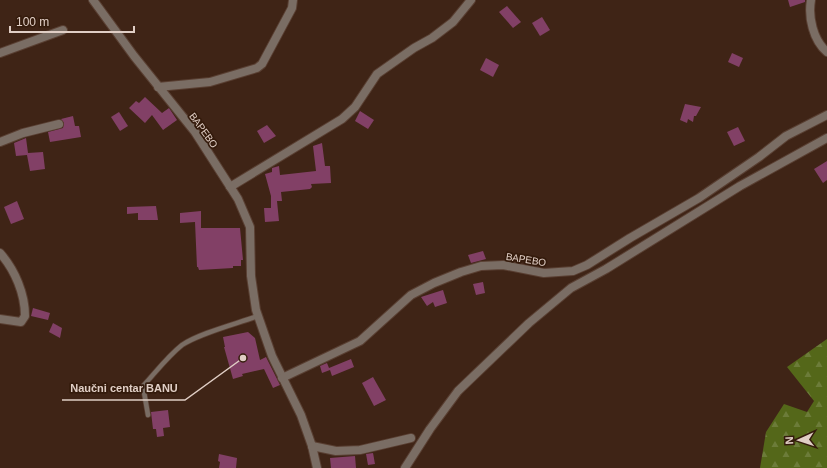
<svg xmlns="http://www.w3.org/2000/svg" width="827" height="468" font-family="Arial,sans-serif">
  <style>
    .forest { fill: url(#forest-firs) }
    .building { fill: #824066 }
    .lines { fill: none; stroke-linecap: round; stroke-linejoin: round }
    .service-casing { stroke: #593f32; stroke-width: 6 }
    .minor-casing { stroke: #593f32; stroke-width: 10 }
    .service { stroke: #7a6d64; stroke-width: 4.5 }
    .minor { stroke: #7a6d64; stroke-width: 8 }
    .labels { text-anchor: middle; stroke-width: 3.5; stroke-linejoin: round; paint-order: stroke }
    .street-label { font-size: 10px; fill: #e0cec5; stroke: #341b0c }
    .leader { fill: none; stroke: #e0cec5; stroke-width: 1.5 }
    .callout-dot { fill: #e0cec5; stroke: #341b0c; stroke-width: 1.5 }
    .callout-label { font-size: 11px; text-anchor: middle; font-weight: bold; fill: #e0cec5; stroke: #341b0c; stroke-width: 3.5; stroke-linejoin: round; paint-order: stroke }
  </style>
  <defs>
    <pattern id="forest-firs" width="22" height="20" patternUnits="userSpaceOnUse"><rect width="22" height="20" fill="#546719"/><path d="M5 1l3.5 6h-7zM16 11l3.5 6h-7z" fill="#6c7c39"/></pattern>
  </defs>
  <rect width="100%" height="100%" fill="#3f2416"/>
  <polygon class="forest" points="827,339 827,468 760,468 766,432 784,404 807,412 814,401 787,367"/>
  <g class="building">
    <polygon points="788,0 805,0 805,2 790,7"/>
    <polygon points="507,6 521,22 513,28 499,12"/>
    <polygon points="542,17 550,30 540,36 532,23"/>
    <polygon points="732,53 743,58 739,67 728,62"/>
    <polygon points="486,58 499,65 493,77 480,70"/>
    <polygon points="145,97 162,113 169,108 177,120 163,130 152,115 145,123 129,108 136,101 139,103"/>
    <polygon points="685,104 701,107 696,116 694,116 693,122 688,119 687,123 680,120"/>
    <polygon points="360,111 374,120 368,129 355,121"/>
    <polygon points="119,112 128,126 120,131 111,117"/>
    <polygon points="73,116 75,126 79,126 81,137 50,142 48,132 63,128 64,123 61,119"/>
    <polygon points="267,125 276,136 264,143 257,131"/>
    <polygon points="738,127 745,141 734,146 727,132"/>
    <polygon points="26,138 28,153 43,152 45,169 30,171 27,155 16,156 14,143"/>
    <polygon points="322,143 325,166 330,166 331,183 311,184 312,187 310,189 281,192 282,201 277,201 279,221 265,222 264,208 271,208 271,196 265,174 272,172 272,168 279,166 280,175 316,171 313,146"/>
    <polygon points="827,161 827,180 823,183 814,169"/>
    <polygon points="17,201 24,219 11,224 4,207"/>
    <polygon points="156,206 158,220 138,220 138,213 127,214 127,207"/>
    <polygon points="201,211 201,228 240,228 243,260 241,260 241,266 233,266 233,268 199,270 198,267 197,267 195,222 180,223 180,213"/>
    <polygon points="483,251 486,259 471,263 468,255"/>
    <polygon points="483,282 485,293 476,295 473,284"/>
    <polygon points="443,290 447,303 435,307 433,302 427,306 421,297"/>
    <polygon points="33,308 50,313 48,320 31,316"/>
    <polygon points="53,323 62,328 60,338 49,332"/>
    <polygon points="248,332 255,338 260,360 266,357 280,385 273,388 264,369 242,374 243,376 233,379 224,347 225,347 223,337"/>
    <polygon points="351,359 354,367 332,376 330,370 322,373 320,366 327,363 329,368"/>
    <polygon points="373,377 386,400 374,406 362,383"/>
    <polygon points="168,410 170,427 163,428 164,436 157,437 156,429 153,429 151,412"/>
    <polygon points="373,453 375,464 368,465 366,454"/>
    <polygon points="219,454 237,458 236,468 219,468 220,462 218,461"/>
    <polygon points="355,456 356,468 331,468 330,458"/>
  </g>
  <g class="lines">
    <defs>
      <path id="service" d="M148,415L143,386C156,372 167,357 182,345C200,333 236,324 258,316"/>
      <g id="minor">
        <polyline points="93,0 134,56 195,132 238,199 250,227 251,276 256,310 272,356 301,415 312,446 317,468"/>
        <path d="M811,0C808,17 813,40 827,52"/>
        <polyline points="0,53 63,30"/>
        <polyline points="158,87 210,82 257,68 262,64 292,8 293,0"/>
        <polyline points="0,142 23,133 59,124"/>
        <polyline points="230,187 342,119 355,107 377,74 414,48 432,38 453,22 471,0"/>
        <path d="M0,253C15,270 25,294 25,316L21,322L0,319"/>
        <polyline points="282,378 360,341 411,295 434,283 461,272 481,266 503,265 544,273 573,271 587,265 630,238 699,198 759,157 786,136 827,115"/>
        <polyline points="312,446 336,451 360,450 411,438"/>
        <polyline points="405,468 430,429 458,391 529,323 571,288 606,269 740,186 827,138"/>
      </g>
    </defs>
    <use href="#service" class="service-casing"/>
    <use href="#minor" class="minor-casing"/>
    <use href="#service" class="service"/>
    <use href="#minor" class="minor"/>
  </g>
  <g class="labels">
    <g class="street-label">
      <text transform="translate(204 130) rotate(54)" y="4">ВАРЕВО</text>
      <text transform="translate(526 259) rotate(9)" y="4">ВАРЕВО</text>
    </g>
  </g>
  <path class="leader" d="M243 358L185 400H62"/>
  <circle class="callout-dot" cx="243" cy="358" r="4"/>
  <g class="callout-label">
    <text x="124" y="392">Naučni centar BANU</text>
  </g>
  <g transform="translate(799 440) rotate(267)" stroke="#341b0c" stroke-width="3" paint-order="stroke">
  <path d="M0-3L7 15L0 10L-7 15Z" fill="#e0cec5"/>
  <text y="-6" font-size="11" font-weight="bold" text-anchor="middle" fill="#e0cec5">N</text>
  </g>
  <path d="M10 26v6h124v-6" fill="none" stroke="#e0cec5" stroke-width="2"/>
  <text x="16" y="26" font-size="12" fill="#e0cec5" stroke="#341b0c" stroke-width="3" paint-order="stroke">100 m</text>
</svg>
